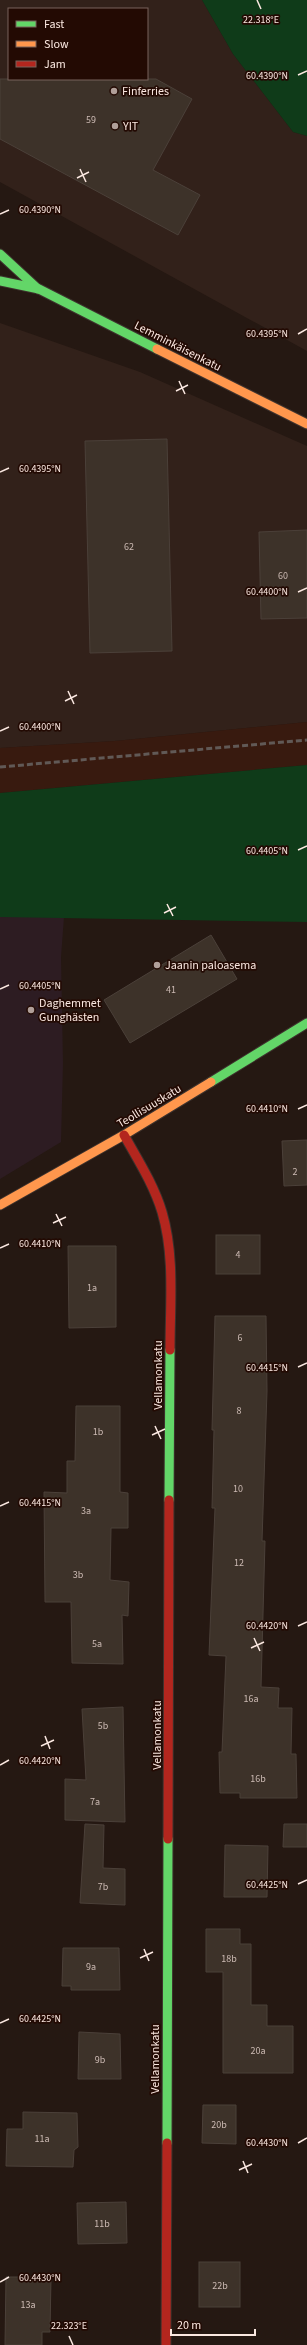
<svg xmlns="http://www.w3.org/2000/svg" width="307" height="2345" font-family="'Source Sans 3',sans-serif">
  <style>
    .commercial { fill: #32211a; fill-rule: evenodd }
    .built { fill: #381a0f }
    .education { fill: #2d1c22 }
    .green { fill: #0f3b19 }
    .building { fill: #3d3229; stroke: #4b4039 }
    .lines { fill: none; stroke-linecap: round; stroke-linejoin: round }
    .fast-casing { stroke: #3d322d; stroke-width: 11 }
    .slow-casing { stroke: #3d322d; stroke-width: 11 }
    .jam-casing { stroke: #3d322d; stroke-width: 11 }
    .fast { stroke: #63d668; stroke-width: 9 }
    .slow { stroke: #ff974d; stroke-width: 9 }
    .jam { stroke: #b3261e; stroke-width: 9 }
    .rail { stroke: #615956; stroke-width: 3; stroke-dasharray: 6 3; stroke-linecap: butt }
    .ticks { fill: none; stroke: #fbe8e1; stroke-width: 1.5 }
    .poi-dot { fill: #b09f99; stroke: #230a03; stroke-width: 1.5 }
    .labels { text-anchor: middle; stroke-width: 3.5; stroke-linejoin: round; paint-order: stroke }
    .number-label { font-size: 10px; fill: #ccbab3 }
    .poi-label { font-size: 12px; fill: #fbe8e1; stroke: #230a03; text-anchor: start }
    .street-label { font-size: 12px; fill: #fbe8e1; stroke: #230a03 }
    .ticks-label { font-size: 10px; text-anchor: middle; fill: #fbe8e1; stroke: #230a03; stroke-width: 3.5; stroke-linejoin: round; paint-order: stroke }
  </style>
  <rect width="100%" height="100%" fill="#251812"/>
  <g class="commercial">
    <path d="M0,0H202L233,54L293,132L307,136V351L0,182ZM9,9H147V79H9Z"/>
    <polygon points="0,323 140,372 307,446 307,722 115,741 0,748"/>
  </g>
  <polygon class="built" points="307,722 307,765 0,793 0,748 115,741"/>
  <polygon class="education" points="0,917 64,917 61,957 63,1063 61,1142 0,1179"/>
  <g class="green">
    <polygon points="202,0 307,0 307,136 293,132 233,54"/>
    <polygon points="307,765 307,922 0,917 0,793"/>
  </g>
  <g class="building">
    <polygon points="0,79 156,79 192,99 153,170 200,195 178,235 0,139"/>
    <polygon points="167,439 172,651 90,653 85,441"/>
    <polygon points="307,530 307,618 261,619 259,532"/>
    <polygon points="211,935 237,979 130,1043 104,1000"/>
    <polygon points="307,1140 307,1185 284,1186 282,1141"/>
    <rect x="216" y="1235" width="44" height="39"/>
    <polygon points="68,1246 116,1246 116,1327 69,1328"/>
    <polygon points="215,1316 266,1316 267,1391 262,1541 265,1541 261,1687 279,1688 278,1708 292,1708 291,1754 296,1754 297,1798 240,1798 240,1793 220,1793 219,1752 222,1752 226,1656 209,1655 215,1508 212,1508 214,1430 212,1430"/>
    <polygon points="76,1406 120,1406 120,1492 128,1493 128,1528 111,1528 110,1580 129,1582 128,1616 122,1615 123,1664 72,1663 71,1602 45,1602 44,1492 67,1493 67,1461 75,1461"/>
    <polygon points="123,1707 125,1822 65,1820 65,1779 86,1780 82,1709"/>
    <polygon points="85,1824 104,1825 103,1868 125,1869 125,1905 80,1903"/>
    <polygon points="284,1824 307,1824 307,1847 283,1847"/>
    <polygon points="225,1845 268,1846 267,1897 224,1897"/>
    <polygon points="206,1929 240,1929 240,1944 251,1944 251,2005 267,2005 267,2026 293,2026 293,2073 223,2073 223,1972 206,1972"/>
    <polygon points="63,1948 119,1948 120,1990 71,1990 71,1986 62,1986"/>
    <polygon points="79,2032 120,2034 121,2079 78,2079"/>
    <polygon points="203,2105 236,2105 236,2144 202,2143"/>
    <polygon points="23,2112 77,2113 78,2147 74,2150 73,2167 6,2166 7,2129 23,2129"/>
    <polygon points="126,2202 127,2243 78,2244 77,2203"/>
    <rect x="199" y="2262" width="41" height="45"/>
    <polygon points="6,2277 51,2277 50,2332 42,2332 42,2345 5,2345"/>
  </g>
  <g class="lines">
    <defs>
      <g id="fast">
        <polyline points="0,254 38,289"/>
        <polyline points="0,281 39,289 157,349"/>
        <polyline points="211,1082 307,1023"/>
        <polyline points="169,1500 170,1350"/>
        <polyline points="167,2143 168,1839"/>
      </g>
      <g id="slow">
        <polyline points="157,349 307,424"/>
        <polyline points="0,1205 124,1135 211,1082"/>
      </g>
      <g id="jam">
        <path d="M124,1135C138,1160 154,1185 162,1212C175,1256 170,1304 170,1350"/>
        <polyline points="168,1839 169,1500"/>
        <polyline points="166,2345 167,2143"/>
      </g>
    </defs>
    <use href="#fast" class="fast-casing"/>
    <use href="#slow" class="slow-casing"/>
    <use href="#jam" class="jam-casing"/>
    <use href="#fast" class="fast"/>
    <use href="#slow" class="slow"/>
    <use href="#jam" class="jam"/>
    <polyline class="rail" points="0,767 307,740"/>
  </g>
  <path class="ticks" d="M257,0L261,9M298,75L307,71M80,169L86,182M77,178L89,172M0,214L9,210M298,334L307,329M179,381L185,394M176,391L188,385M0,472L9,468M298,592L307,588M68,691L74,704M65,701L77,695M0,731L9,727M298,850L307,846M167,904L173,916M164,913L176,907M0,989L9,985M298,1109L307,1105M56,1214L62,1226M53,1223L66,1217M0,1248L9,1244M298,1367L307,1363M155,1426L161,1439M152,1435L165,1429M0,1506L9,1502M298,1626L307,1622M254,1638L260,1651M251,1648L264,1642M45,1736L50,1749M41,1746L54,1740M0,1765L9,1760M298,1884L307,1880M144,1949L149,1961M140,1958L153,1952M0,2023L9,2019M298,2143L307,2138M243,2161L248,2173M239,2170L252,2164M0,2282L9,2277M69,2336L73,2345"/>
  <g class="poi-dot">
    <circle cx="114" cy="91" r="4"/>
    <circle cx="115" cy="126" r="4"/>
    <circle cx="157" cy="965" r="4"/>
    <circle cx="31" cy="1010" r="4"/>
  </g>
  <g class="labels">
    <g class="number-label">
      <text x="91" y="123">59</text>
      <text x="129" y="550">62</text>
      <text x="283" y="579">60</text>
      <text x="171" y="993">41</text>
      <text x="295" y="1175">2</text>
      <text x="238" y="1258">4</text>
      <text x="92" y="1291">1a</text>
      <text x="240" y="1341">6</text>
      <text x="239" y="1414">8</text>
      <text x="98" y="1435">1b</text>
      <text x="238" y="1492">10</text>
      <text x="86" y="1514">3a</text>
      <text x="239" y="1566">12</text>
      <text x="78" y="1578">3b</text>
      <text x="97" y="1647">5a</text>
      <text x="251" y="1702">16a</text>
      <text x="103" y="1729">5b</text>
      <text x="258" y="1782">16b</text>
      <text x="95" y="1805">7a</text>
      <text x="103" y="1890">7b</text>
      <text x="229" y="1962">18b</text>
      <text x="91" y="1970">9a</text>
      <text x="258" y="2054">20a</text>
      <text x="100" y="2063">9b</text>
      <text x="219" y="2128">20b</text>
      <text x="42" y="2142">11a</text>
      <text x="102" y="2227">11b</text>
      <text x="220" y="2289">22b</text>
      <text x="28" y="2308">13a</text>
    </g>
    <g class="poi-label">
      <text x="122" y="95">Finferries</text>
      <text x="123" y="130">YIT</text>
      <text x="165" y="969">Jaanin paloasema</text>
      <text x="39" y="1007">Daghemmet<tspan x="39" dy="14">Gunghästen</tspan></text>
    </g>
    <g class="street-label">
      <text transform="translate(178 346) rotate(27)" y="4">Lemminkäisenkatu</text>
      <text transform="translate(149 1106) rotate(-31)" y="4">Teollisuuskatu</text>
      <text transform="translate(158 1375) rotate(-90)" y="4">Vellamonkatu</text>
      <text transform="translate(157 1735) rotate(-90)" y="4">Vellamonkatu</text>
      <text transform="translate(155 2059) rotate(-90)" y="4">Vellamonkatu</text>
    </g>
  </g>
  <g class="ticks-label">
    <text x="261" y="23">22.318°E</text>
    <text x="267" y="79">60.4390°N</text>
    <text x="40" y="213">60.4390°N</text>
    <text x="267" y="337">60.4395°N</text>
    <text x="40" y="472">60.4395°N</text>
    <text x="267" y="595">60.4400°N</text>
    <text x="40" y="730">60.4400°N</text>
    <text x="267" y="854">60.4405°N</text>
    <text x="40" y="989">60.4405°N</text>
    <text x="267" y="1112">60.4410°N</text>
    <text x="40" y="1247">60.4410°N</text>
    <text x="267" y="1371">60.4415°N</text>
    <text x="40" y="1506">60.4415°N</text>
    <text x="267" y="1629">60.4420°N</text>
    <text x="40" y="1764">60.4420°N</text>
    <text x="267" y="1888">60.4425°N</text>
    <text x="40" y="2022">60.4425°N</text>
    <text x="267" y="2146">60.4430°N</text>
    <text x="40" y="2281">60.4430°N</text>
    <text x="69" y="2329">22.323°E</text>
  </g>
  <rect x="8" y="8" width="140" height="72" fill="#230a03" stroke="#79635c"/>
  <rect x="16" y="21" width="20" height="6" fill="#63d668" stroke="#79635c"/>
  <text x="44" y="28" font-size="12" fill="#fbe8e1">Fast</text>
  <rect x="16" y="41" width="20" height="6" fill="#ff974d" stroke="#79635c"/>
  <text x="44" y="48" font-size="12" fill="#fbe8e1">Slow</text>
  <rect x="16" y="61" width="20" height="6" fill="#b3261e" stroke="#79635c"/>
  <text x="44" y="68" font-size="12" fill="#fbe8e1">Jam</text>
  <path d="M171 2329v6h84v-6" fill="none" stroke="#fbe8e1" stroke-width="2"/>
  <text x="177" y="2329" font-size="12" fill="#fbe8e1" stroke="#230a03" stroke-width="3" paint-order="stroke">20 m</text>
</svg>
